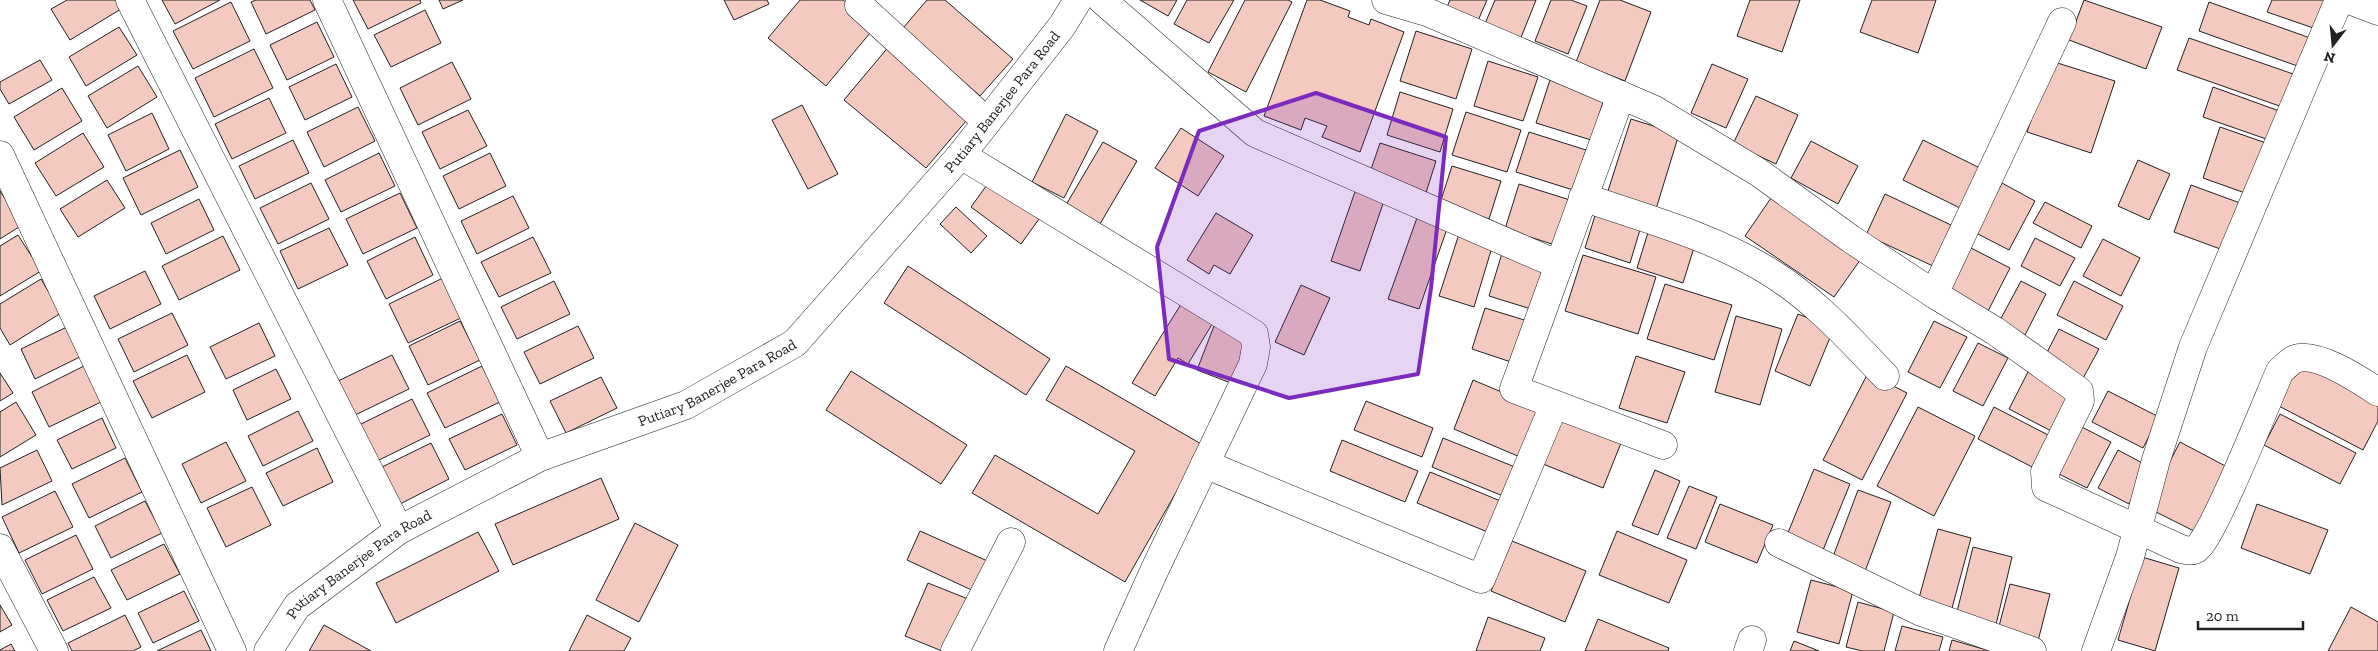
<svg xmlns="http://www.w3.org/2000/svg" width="2378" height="651" font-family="'Zilla Slab',serif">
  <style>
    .building { fill: #f3c9c0; stroke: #222 }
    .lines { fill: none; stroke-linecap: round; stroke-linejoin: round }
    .street-casing { stroke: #222; stroke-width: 29 }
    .secondary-casing { stroke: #222; stroke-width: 29 }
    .street { stroke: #fff; stroke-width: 28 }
    .secondary { stroke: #fff; stroke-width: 28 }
    .marked { fill: #7b2cbf; fill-opacity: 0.2; stroke: #7b2cbf; stroke-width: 4; stroke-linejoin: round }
    .labels { text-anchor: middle; stroke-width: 4; stroke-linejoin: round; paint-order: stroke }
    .street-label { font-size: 15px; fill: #222; stroke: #fff }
  </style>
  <rect width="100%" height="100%" fill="#fff"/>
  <g class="building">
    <polygon points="67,0 116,0 121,9 70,40 51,9"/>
    <polygon points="162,0 220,0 175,24"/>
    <polygon points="256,0 310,0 315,10 266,34 251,2"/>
    <polygon points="353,0 420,0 421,3 368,29"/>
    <polygon points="439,0 463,0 443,9"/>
    <polygon points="724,0 767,0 769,4 734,20"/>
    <polygon points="800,0 843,0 875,27 826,86 768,38"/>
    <polygon points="927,0 945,0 1013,59 980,96 903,28"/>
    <polygon points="1140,0 1177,0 1168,16"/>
    <polygon points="1187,0 1234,0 1209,43 1174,24"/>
    <polygon points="1245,0 1288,0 1292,2 1246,92 1208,72"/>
    <polygon points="1307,0 1320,0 1350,11 1348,17 1369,25 1371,19 1404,32 1360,152 1322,137 1327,126 1305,118 1301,130 1264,116"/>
    <polygon points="1450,0 1487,0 1477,23 1446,9"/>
    <polygon points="1495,0 1536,0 1520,40 1484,26"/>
    <polygon points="1551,0 1571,0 1587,6 1568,54 1535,41"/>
    <polygon points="1600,0 1620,0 1651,12 1625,81 1576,62"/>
    <polygon points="1750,0 1800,0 1782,52 1737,36"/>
    <polygon points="1872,0 1936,0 1918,53 1860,32"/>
    <polygon points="2084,0 2162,27 2146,69 2069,40"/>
    <polygon points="2272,0 2333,0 2322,31 2267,12"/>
    <polygon points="231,2 250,41 193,69 173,31"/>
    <polygon points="2209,2 2313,39 2303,68 2199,31"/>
    <polygon points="425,10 441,43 391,67 374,35"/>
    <polygon points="317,22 334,57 287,80 270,45"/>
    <polygon points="119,27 137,55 86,86 69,57"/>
    <polygon points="1416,31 1472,49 1456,99 1400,81"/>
    <polygon points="2189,38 2299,76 2288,109 2177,70"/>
    <polygon points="890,45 972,114 926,168 844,100"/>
    <polygon points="254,49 273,88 214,117 195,78"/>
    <polygon points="40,60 52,80 9,104 0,89 0,82"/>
    <polygon points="1488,61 1538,77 1523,121 1474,106"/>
    <polygon points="2051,61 2115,81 2091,153 2027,132"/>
    <polygon points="452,62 471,99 418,125 400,88"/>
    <polygon points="336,64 352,97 305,120 289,87"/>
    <polygon points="1712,64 1748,79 1726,128 1691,113"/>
    <polygon points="138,66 157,97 107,128 88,96"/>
    <polygon points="1550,80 1605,96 1591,140 1536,123"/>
    <polygon points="2213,87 2282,112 2272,141 2203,117"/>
    <polygon points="62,88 82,121 34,150 14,117"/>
    <polygon points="1400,92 1453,109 1440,152 1387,135"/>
    <polygon points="1756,96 1798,115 1776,164 1733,144"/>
    <polygon points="269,98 286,133 232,159 215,124"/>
    <polygon points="802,105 838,174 808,189 772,120"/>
    <polygon points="358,107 375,141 324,167 307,132"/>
    <polygon points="468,110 487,146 440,169 422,132"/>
    <polygon points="1466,112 1521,130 1507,172 1452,155"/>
    <polygon points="152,113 169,149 126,171 108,135"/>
    <polygon points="1066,114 1098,131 1064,198 1032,182"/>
    <polygon points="1631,119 1679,134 1656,209 1607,194"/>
    <polygon points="2220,127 2266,143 2248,194 2203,178"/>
    <polygon points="1181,128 1224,156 1198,196 1155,168"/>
    <polygon points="1529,132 1586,150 1573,190 1516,172"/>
    <polygon points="83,133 104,167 56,196 35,163"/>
    <polygon points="293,140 309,173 255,199 239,166"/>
    <polygon points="1923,140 1982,169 1962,209 1903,180"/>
    <polygon points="1811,141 1858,166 1838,204 1791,178"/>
    <polygon points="1103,142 1137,161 1097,229 1063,210"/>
    <polygon points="1380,143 1436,161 1425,196 1368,178"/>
    <polygon points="180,150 198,187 141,215 123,178"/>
    <polygon points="379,153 395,186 341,212 325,180"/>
    <polygon points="490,153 506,186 459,209 443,176"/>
    <polygon points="2138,160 2170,174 2149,220 2118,206"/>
    <polygon points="1452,166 1501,181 1489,219 1440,203"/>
    <polygon points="107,180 125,208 78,237 60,209"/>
    <polygon points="989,182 1039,219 1021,244 971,207"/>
    <polygon points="311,183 329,219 278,244 260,208"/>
    <polygon points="1358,183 1387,192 1360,271 1331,261"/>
    <polygon points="2002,183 2035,201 2009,250 1976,233"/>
    <polygon points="1519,184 1570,200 1555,245 1505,229"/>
    <polygon points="2191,185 2240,203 2223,250 2174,232"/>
    <polygon points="0,191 22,225 0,239"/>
    <polygon points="400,193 417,228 363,254 346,219"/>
    <polygon points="1885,194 1951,225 1933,266 1866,235"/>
    <polygon points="1773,195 1863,256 1834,297 1745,236"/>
    <polygon points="513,196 529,228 477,254 461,221"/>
    <polygon points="199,199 214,230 166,254 151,223"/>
    <polygon points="2045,202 2092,226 2081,248 2033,223"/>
    <polygon points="956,207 987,236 971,253 940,224"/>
    <polygon points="1597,209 1642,223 1630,263 1585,248"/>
    <polygon points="1216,213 1253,235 1230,274 1214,265 1209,274 1187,260"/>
    <polygon points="1418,215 1448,226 1419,309 1388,299"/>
    <polygon points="1650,226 1696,241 1683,283 1637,268"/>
    <polygon points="329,228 348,265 298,289 280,251"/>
    <polygon points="1459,234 1493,244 1474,307 1439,296"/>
    <polygon points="18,235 41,271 0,296 0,246"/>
    <polygon points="223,236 240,270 179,300 162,266"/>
    <polygon points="415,237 433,275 386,299 367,261"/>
    <polygon points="533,237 551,273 499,297 481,262"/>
    <polygon points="2035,238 2075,258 2060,286 2021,266"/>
    <polygon points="2103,239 2140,258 2121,296 2083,276"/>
    <polygon points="1969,247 2010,268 1986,315 1945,294"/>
    <polygon points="1503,250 1545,263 1531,309 1489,296"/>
    <polygon points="1583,255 1656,277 1638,334 1565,311"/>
    <polygon points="908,266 1050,359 1026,395 884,303"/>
    <polygon points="145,271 161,304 110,329 94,296"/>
    <polygon points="445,277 465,316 408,343 389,304"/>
    <polygon points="41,279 61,313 10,345 0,328 0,304"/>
    <polygon points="554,281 570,314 517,339 501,307"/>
    <polygon points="2021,281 2046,294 2025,335 1999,322"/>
    <polygon points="2074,281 2123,306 2106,340 2057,315"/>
    <polygon points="1665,284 1732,305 1714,360 1647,339"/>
    <polygon points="1301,285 1330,298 1304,355 1275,342"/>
    <polygon points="1183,301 1214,321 1188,364 1178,358 1155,396 1132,383"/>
    <polygon points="1485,308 1531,322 1517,364 1472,349"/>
    <polygon points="172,313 188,345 134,372 118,339"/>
    <polygon points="1798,314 1834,328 1810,386 1775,371"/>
    <polygon points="1736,316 1782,329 1760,405 1715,392"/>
    <polygon points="460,321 480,360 428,385 409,346"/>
    <polygon points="1934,321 1967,337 1940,388 1908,372"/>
    <polygon points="259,323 275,356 226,379 210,347"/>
    <polygon points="69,326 84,355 35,379 21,349"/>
    <polygon points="578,326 594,358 540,384 524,352"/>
    <polygon points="1214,326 1253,341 1236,385 1197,370"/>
    <polygon points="2059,329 2099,349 2081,382 2042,362"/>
    <polygon points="1978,343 2008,358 1983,406 1953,391"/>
    <polygon points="187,355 205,392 152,418 133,381"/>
    <polygon points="392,355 409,389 353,416 336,382"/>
    <polygon points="1636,356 1685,372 1667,423 1619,408"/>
    <polygon points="2297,360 2378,402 2378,421 2363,450 2275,404"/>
    <polygon points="84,366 101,402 49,427 32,392"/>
    <polygon points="482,366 500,402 445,428 427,393"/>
    <polygon points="1066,366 1203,445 1125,582 972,493 995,455 1098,514 1135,451 1046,400"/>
    <polygon points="2030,368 2076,392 2055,433 2009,409"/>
    <polygon points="276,369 291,399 247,420 233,390"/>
    <polygon points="851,371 967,445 941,484 826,410"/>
    <polygon points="0,373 13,393 0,401"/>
    <polygon points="1868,373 1907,393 1862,480 1823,460"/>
    <polygon points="601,377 617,408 566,433 550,401"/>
    <polygon points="1473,380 1540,408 1520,457 1454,429"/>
    <polygon points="2108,391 2159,417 2143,448 2092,422"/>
    <polygon points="412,399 430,435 375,462 357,426"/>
    <polygon points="1366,401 1433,428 1422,457 1354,430"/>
    <polygon points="16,402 36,435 0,457 0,412"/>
    <polygon points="1918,407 1975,436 1934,516 1877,486"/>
    <polygon points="1994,407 2050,436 2034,468 1978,439"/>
    <polygon points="298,411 313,441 263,466 248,436"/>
    <polygon points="502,414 517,445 465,470 449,439"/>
    <polygon points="2280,414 2356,453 2340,484 2264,445"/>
    <polygon points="1556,417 1621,443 1603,488 1538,462"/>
    <polygon points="102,418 116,448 72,469 57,440"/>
    <polygon points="2076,424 2111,442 2087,488 2051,470"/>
    <polygon points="1443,438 1520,469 1508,498 1432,467"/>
    <polygon points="1342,440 1418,471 1405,502 1330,471"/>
    <polygon points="226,442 246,481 201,503 182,464"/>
    <polygon points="2180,442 2231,469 2198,533 2146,507"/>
    <polygon points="431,443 449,479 400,504 382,467"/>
    <polygon points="317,448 333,482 283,506 266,473"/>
    <polygon points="37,450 52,481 2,505 0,468"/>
    <polygon points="2118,450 2148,466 2129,504 2098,488"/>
    <polygon points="125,458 142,492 89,518 72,484"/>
    <polygon points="1814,469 1850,484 1821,555 1785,540"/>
    <polygon points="1655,470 1680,481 1658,535 1632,525"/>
    <polygon points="1430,472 1503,502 1490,533 1417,503"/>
    <polygon points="601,478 619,519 513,565 495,524"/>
    <polygon points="1689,486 1717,497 1696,549 1667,538"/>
    <polygon points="252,487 271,525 226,547 207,508"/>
    <polygon points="1858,490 1891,502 1864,574 1831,562"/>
    <polygon points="55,491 73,527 19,553 2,517"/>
    <polygon points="145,501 162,533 111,558 95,526"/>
    <polygon points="1720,504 1773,525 1757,563 1705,542"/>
    <polygon points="2257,504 2328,530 2310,574 2241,548"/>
    <polygon points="635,523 678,545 639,622 596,600"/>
    <polygon points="1938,529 1971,538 1952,608 1919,598"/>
    <polygon points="920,531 992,563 978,593 907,560"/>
    <polygon points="1617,531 1687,560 1669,603 1599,575"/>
    <polygon points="478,532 499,571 396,623 376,583"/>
    <polygon points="76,535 93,569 42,594 25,560"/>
    <polygon points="1512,541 1586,571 1565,622 1491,591"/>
    <polygon points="164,544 180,574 127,600 111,570"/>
    <polygon points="1973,547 2012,557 1995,629 1955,620"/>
    <polygon points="2142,557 2179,568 2155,651 2118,640"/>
    <polygon points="94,577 111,608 63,631 47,600"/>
    <polygon points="1811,580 1853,591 1839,644 1797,632"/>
    <polygon points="928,583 968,599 942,651 905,636"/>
    <polygon points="2010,584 2050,594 2038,641 1998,630"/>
    <polygon points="184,591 199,621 153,643 138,613"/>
    <polygon points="1858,602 1894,612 1884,651 1862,651 1846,647"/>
    <polygon points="0,605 12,625 0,632"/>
    <polygon points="2351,607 2378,622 2378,651 2328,651"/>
    <polygon points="125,615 141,647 133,651 72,651 68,643"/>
    <polygon points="587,615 631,638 624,651 569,651"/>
    <polygon points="1488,617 1545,638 1540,651 1476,651"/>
    <polygon points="1598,619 1669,648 1668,651 1585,651"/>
    <polygon points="324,625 371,651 309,651"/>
    <polygon points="1902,626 1943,637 1939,651 1895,651"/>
    <polygon points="201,630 211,651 157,651"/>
    <polygon points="1952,640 1990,651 1949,651"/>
    <polygon points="1794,641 1819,651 1790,651"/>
    <polygon points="11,644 15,651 0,651 0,650"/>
  </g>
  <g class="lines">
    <defs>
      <g id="street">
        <polyline points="130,0 399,530"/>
        <polyline points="327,0 540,457"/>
        <polyline points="1102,0 1255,133 1559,265 1621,95"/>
        <path d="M1386,0L1427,12L1653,109L1758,172L1851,239L1934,294L1995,331L2079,391L2080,401L2045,472L2046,487L2181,549C2186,550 2191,552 2196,549C2211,542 2269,396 2280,371C2284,368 2290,361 2295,359C2316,351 2360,380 2378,392"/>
        <polyline points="2349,0 2378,11"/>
        <polyline points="859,5 987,122"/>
        <polyline points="0,155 232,651"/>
        <polyline points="961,155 1254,334 1256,347 1253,364 1155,569 1118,651"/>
        <path d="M1583,197C1643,218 1708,235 1763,268C1810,295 1848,337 1885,376"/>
        <polyline points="1559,265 1514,389 1663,445"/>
        <polyline points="1934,294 2062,22"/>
        <polyline points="1205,464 1481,579 1554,405"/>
        <polyline points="1779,543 1919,611 2032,651"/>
        <polyline points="0,548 54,651"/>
        <polyline points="955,651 1011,542"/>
        <polyline points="1748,651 1752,640"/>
        <polyline points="2096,651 2130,557 2156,460 2193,347 2339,0"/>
      </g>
      <g id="secondary">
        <path id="s1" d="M268,651L297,606L399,530L540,457L686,405L795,343L961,155L1062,26L1078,0"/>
      </g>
    </defs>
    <use href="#street" class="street-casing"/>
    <use href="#secondary" class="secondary-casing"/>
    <use href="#street" class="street"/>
    <use href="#secondary" class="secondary"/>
  </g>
  <path class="marked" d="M1316,93L1446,137L1431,288L1418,374L1289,398L1169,359L1157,247L1199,131Z"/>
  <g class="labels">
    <g class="street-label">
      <text dy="5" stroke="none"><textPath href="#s1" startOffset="938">Putiary Banerjee Para Road</textPath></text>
      <text dy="5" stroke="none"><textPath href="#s1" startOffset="532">Putiary Banerjee Para Road</textPath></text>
      <text dy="5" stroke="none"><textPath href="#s1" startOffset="128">Putiary Banerjee Para Road</textPath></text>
    </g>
  </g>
  <g transform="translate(2333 45) rotate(196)" stroke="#ffffff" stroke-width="4" paint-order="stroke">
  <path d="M0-4L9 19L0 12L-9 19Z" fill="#222222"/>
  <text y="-8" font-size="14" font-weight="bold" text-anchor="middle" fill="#222222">N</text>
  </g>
  <path d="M2198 621v8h105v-8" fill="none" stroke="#222222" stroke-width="2.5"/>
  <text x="2206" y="621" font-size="15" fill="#222222" stroke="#ffffff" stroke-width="4" paint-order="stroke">20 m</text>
</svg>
